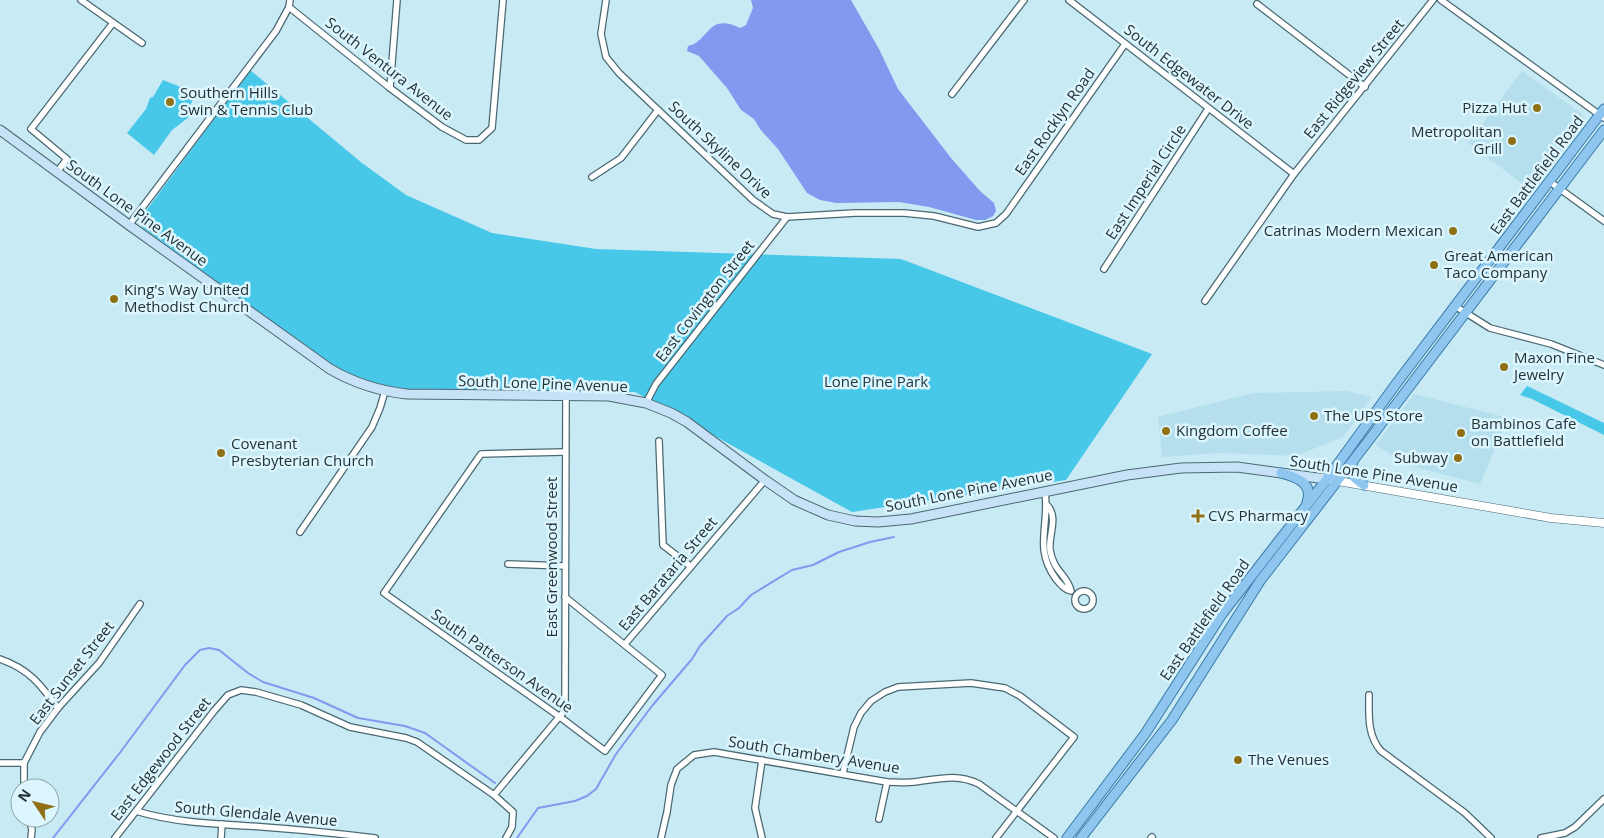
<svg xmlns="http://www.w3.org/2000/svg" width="1604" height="838" font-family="'Open Sans',sans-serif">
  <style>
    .built { fill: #b5dfec }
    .green { fill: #48c8e9 }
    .water { fill: #8199ee }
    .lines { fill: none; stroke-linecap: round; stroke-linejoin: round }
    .stream { stroke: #8199ee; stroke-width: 2 }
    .minor-casing { stroke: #4a6871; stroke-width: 8 }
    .tertiary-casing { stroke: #4a6871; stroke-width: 9 }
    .secondary-casing { stroke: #4a6871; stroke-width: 11 }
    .primary-casing { stroke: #397aa7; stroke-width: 11 }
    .minor { stroke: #fff; stroke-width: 5.5 }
    .tertiary { stroke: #fff; stroke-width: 8 }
    .secondary { stroke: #c7e2f7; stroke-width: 9 }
    .primary { stroke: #8fc6ef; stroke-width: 9 }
    .poi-dot { fill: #907015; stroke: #dbf6fe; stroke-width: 2 }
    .labels { text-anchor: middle; stroke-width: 5; stroke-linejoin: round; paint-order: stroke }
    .street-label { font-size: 15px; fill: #253235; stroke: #dbf6fe }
    .poi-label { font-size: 15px; fill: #253235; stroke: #dbf6fe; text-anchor: start }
    .park-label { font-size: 15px; fill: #223940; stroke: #dbf6fe }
  </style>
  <rect width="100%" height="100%" fill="#c8eaf4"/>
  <g class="built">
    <polygon points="1522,71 1581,113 1585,120 1532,191 1468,143"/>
    <polygon points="1346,391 1372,397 1343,437 1296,456 1218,453 1162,457 1158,417 1253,393"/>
    <polygon points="1414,394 1508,418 1480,484 1407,465 1376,445"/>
  </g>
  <g class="green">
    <path d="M250,70L362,163L406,195L492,233L596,249L901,259L1152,354L1066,480L852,512L635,392H422C396,388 370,385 346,374C338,370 331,364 323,359L143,228L140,222L143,215Z"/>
    <polygon points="163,80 196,93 190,106 193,108 189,117 172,130 154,155 127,133 146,109 150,98 153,97"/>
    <polygon points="1527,386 1604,423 1604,435 1532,399 1520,395"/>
  </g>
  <path class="water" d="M751,0H851L879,49L898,89L951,158L980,191L994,203L996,211L993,216L985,220H976L929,207L899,202L836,203L820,200L807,193L778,149L760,129L754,119L741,110L727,88L699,56L687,51L688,46C710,41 707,12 740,28L746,25L753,8Z"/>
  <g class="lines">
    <g class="stream">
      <polyline points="53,838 122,750 185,665 200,650 209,648 219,650 248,673 263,682 314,698 358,718 405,726 425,733 495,783"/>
      <polyline points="517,838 538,808 575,801 587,796 596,789 616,754 652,706 692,659 700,646 727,616 739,608 751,595 792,570 813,565 839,552 870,542 894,537"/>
    </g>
    <defs>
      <g id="minor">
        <polyline points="81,0 142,43"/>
        <polyline points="606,0 601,34 606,57 619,73 753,200 773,214 787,217 855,213 904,213 934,216 978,227 996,223 1006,214 1125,44"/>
        <polyline points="1069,0 1294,174"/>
        <polyline points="1441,0 1604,118"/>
        <polyline points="1257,4 1365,87"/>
        <polyline points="289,7 390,88 442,127 466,140 479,140 492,128 503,0"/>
        <polyline points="390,88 397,0"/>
        <polyline points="952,94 1024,0"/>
        <polyline points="57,172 67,159 31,129 113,23"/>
        <polyline points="592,177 621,158 658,110"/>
        <polyline points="1549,181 1604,221"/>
        <polyline points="129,225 276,31 289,7 290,0"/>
        <polyline points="1104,269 1208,109"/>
        <polyline points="1205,301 1294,174 1433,0"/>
        <polyline points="1455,306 1490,328 1551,344 1604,365"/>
        <polyline points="646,403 656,384 787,217"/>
        <polyline points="659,441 663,545 690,566"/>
        <path d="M1045,492C1050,525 1033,548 1056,579C1061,585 1064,589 1071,591C1068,576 1053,571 1050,550C1048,536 1059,517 1047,505"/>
        <polyline points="300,532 372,427 380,408 385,391"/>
        <polyline points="508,564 565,566"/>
        <circle cx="1084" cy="600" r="9"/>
        <polyline points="565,597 662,675 605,751 560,717 384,593 481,454 565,452"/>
        <polyline points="625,644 765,480"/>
        <path d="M0,659C29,669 40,684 58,708"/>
        <path d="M1369,695C1369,715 1367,735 1381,751L1465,813L1491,838"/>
        <polyline points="0,763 24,763"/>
        <polyline points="843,773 854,727 861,713 871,701 885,692 898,687 971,683 1005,688 1020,696 1074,737 996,838"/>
        <polyline points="24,788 24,763 40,732 58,708 99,663 140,604"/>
        <path d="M136,811C172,822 212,824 249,826C292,829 333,833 375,838"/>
        <polyline points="29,818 32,830 31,838"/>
        <polyline points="879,819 887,782"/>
        <polyline points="115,838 214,711 228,695 241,690 256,692 301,705 350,727 406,738 417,742 494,795"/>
        <polyline points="221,838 222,824"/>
        <polyline points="506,838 512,827 513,812 494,795 565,710 566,396"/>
        <path d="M661,838L667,812L671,785L677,769L694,755L714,752L887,782C896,782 905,783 914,782C938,779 957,773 979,784L1054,838"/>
        <polyline points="762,838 755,808 762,760"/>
        <polyline points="1151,838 1152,837"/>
        <polyline points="1541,838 1565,833 1575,827 1604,799"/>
      </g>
      <polyline id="tertiary" points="1338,481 1551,518 1604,523"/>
      <path id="secondary" d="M0,130L129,225L330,369C354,383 379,391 407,394L609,396L646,403L671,413L687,422L765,480L794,500L828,515L855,521L878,522L911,519L1127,475L1181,468L1237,467L1333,480"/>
      <g id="primary">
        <path d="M1353,462C1348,474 1355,479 1364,485"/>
        <path d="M1281,473C1296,477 1314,483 1307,502"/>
        <polyline points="1067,838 1145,734 1222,614 1327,479 1396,384 1604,109"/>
        <polyline points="1081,838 1172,720 1260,581 1369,440 1604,130"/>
      </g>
    </defs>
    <use href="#minor" class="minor-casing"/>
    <use href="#tertiary" class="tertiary-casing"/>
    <use href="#secondary" class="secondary-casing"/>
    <use href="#primary" class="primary-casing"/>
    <use href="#minor" class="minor"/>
    <use href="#tertiary" class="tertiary"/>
    <use href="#secondary" class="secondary"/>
    <use href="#primary" class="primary"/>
  </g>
  <g class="poi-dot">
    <circle cx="170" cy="102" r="5"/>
    <circle cx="1537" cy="108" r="5"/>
    <circle cx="1512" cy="141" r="5"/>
    <circle cx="1453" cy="231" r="5"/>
    <circle cx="1434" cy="265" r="5"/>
    <circle cx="114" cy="299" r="5"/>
    <circle cx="1504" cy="367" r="5"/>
    <circle cx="1314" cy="416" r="5"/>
    <circle cx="1166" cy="431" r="5"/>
    <circle cx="1461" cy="433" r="5"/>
    <circle cx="221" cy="453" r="5"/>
    <circle cx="1458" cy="458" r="5"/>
    <path d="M1195.5 508.5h5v5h5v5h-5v5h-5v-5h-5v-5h5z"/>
    <circle cx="1238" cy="760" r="5"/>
  </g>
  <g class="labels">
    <g class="street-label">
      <text transform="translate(389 69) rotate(38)" y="5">South Ventura Avenue</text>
      <text transform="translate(1189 77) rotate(38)" y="5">South Edgewater Drive</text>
      <text transform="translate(1354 79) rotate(-51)" y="5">East Ridgeview Street</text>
      <text transform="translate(1055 122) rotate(-55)" y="5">East Rocklyn Road</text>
      <text transform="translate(720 150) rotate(43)" y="5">South Skyline Drive</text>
      <text transform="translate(1537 175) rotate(-53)" y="5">East Battlefield Road</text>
      <text transform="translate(1146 182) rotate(-57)" y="5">East Imperial Circle</text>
      <text transform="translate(137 213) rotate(36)" y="5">South Lone Pine Avenue</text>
      <text transform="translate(705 301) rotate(-52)" y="5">East Covington Street</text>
      <text transform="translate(543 384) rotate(2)" y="5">South Lone Pine Avenue</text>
      <text transform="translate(1374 474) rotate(9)" y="5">South Lone Pine Avenue</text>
      <text transform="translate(969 491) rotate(-11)" y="5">South Lone Pine Avenue</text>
      <text transform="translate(552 557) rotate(-90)" y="5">East Greenwood Street</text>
      <text transform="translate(668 574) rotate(-50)" y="5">East Barataria Street</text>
      <text transform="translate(1205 620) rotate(-55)" y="5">East Battlefield Road</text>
      <text transform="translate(502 661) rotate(35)" y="5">South Patterson Avenue</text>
      <text transform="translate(72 673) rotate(-52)" y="5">East Sunset Street</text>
      <text transform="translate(814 755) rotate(9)" y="5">South Chambery Avenue</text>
      <text transform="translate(161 759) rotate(-52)" y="5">East Edgewood Street</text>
      <text transform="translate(256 814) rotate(5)" y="5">South Glendale Avenue</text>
    </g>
    <g class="poi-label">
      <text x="180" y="98">Southern Hills<tspan x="180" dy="17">Swin &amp; Tennis Club</tspan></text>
      <text x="1527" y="113" text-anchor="end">Pizza Hut</text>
      <text x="1502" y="137" text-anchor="end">Metropolitan<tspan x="1502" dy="17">Grill</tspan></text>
      <text x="1443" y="236" text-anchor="end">Catrinas Modern Mexican</text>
      <text x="1444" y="261">Great American<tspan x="1444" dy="17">Taco Company</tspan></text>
      <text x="124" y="295">King's Way United<tspan x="124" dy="17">Methodist Church</tspan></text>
      <text x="1514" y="363">Maxon Fine<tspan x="1514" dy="17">Jewelry</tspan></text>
      <text x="1324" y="421">The UPS Store</text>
      <text x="1471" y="429">Bambinos Cafe<tspan x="1471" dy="17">on Battlefield</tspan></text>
      <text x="1176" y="436">Kingdom Coffee</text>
      <text x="231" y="449">Covenant<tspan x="231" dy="17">Presbyterian Church</tspan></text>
      <text x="1448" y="463" text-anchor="end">Subway</text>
      <text x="1208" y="521">CVS Pharmacy</text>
      <text x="1248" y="765">The Venues</text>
    </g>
    <g class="park-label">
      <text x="876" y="387">Lone Pine Park</text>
    </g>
  </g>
  <g transform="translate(35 803) rotate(305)"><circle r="24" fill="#dbf6fe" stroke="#92a8ae"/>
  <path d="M0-4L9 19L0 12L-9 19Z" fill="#907015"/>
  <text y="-8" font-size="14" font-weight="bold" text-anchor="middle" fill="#253235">N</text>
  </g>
</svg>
